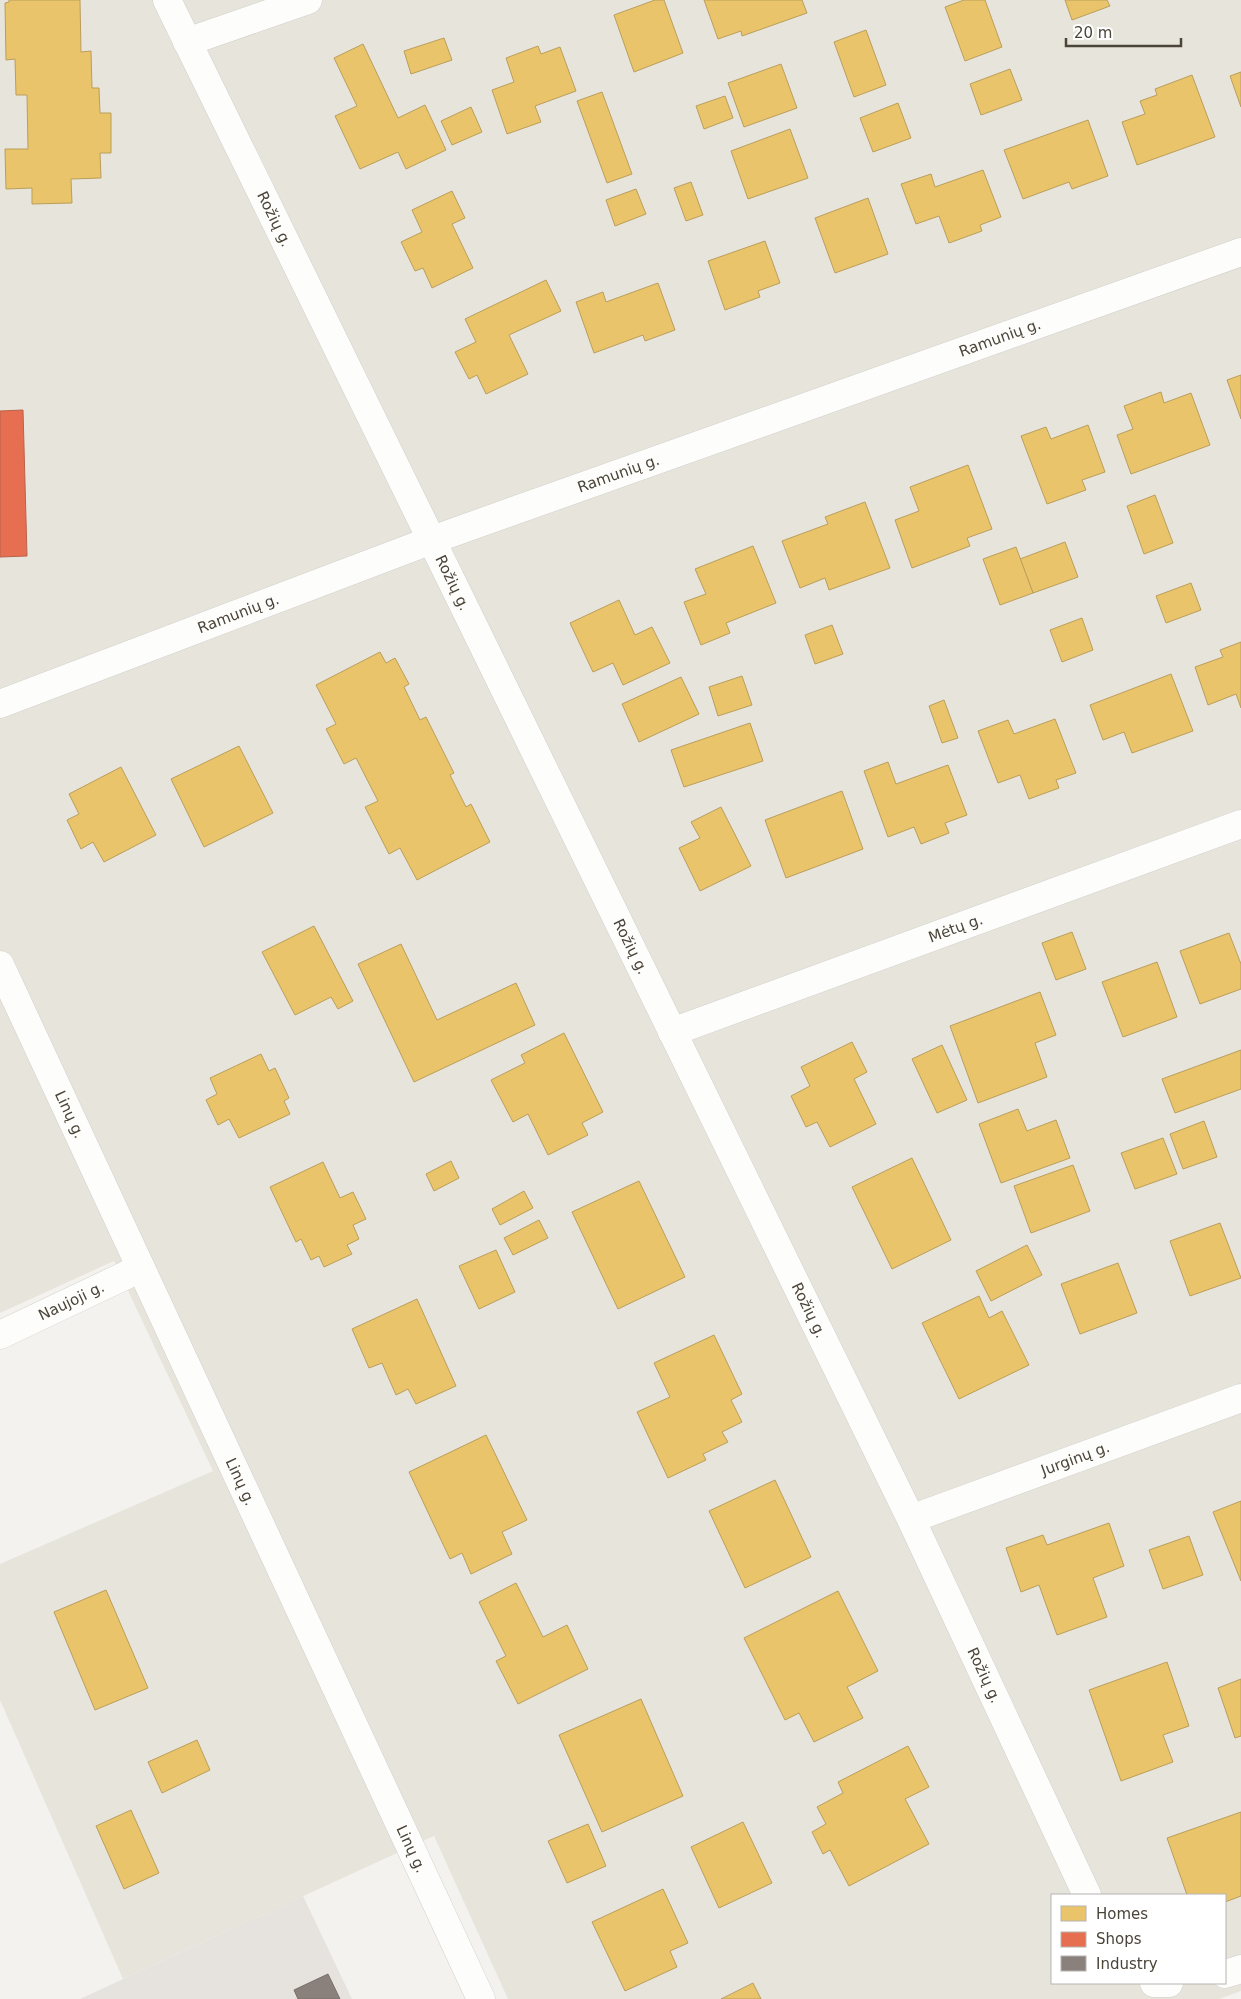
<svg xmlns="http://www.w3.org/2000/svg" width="1241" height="1999" font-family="'DejaVu Sans',sans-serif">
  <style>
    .residential { fill: #e7e4dc; fill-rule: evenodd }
    .industrial { fill: #e6e2de }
    .homes { fill: #e9c46a; stroke: #ba9e5b }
    .shops { fill: #e76f51; stroke: #b8624a }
    .industry { fill: #8a817c; stroke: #776f68 }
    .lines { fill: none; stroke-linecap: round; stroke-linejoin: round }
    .minor-casing { stroke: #d2d0cb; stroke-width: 29 }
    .minor { stroke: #fdfdfc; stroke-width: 28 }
    .labels { text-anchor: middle; stroke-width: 5; stroke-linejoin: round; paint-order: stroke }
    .street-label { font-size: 15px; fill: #4b4439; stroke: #fff }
  </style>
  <rect width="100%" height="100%" fill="#f4f2ee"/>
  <path class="residential" d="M0,0H1241V1991L1219,1999H508L434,1836L123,1979L0,1700V1564L213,1471L114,1261L0,1313ZM1052,1895H1225V1983H1052Z"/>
  <polygon class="industrial" points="303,1896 352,1999 80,1999"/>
  <g class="homes">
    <polygon points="9,0 80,0 81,52 91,51 92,88 99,88 100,113 111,113 111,153 100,153 101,178 71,179 72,203 32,204 32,188 6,189 5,149 28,149 27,95 16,95 15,59 6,60 5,3 9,2"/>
    <polygon points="655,0 664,0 683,53 634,72 614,15"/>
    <polygon points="704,0 802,0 807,13 742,36 741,31 718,39"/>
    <polygon points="964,0 985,0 1002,47 965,61 945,7"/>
    <polygon points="1065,0 1107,0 1110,6 1072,20"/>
    <polygon points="866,30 886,85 854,97 834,42"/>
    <polygon points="444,38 452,60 411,74 404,51"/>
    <polygon points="363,44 398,118 425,105 446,150 406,169 398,152 360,169 335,116 357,106 334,58"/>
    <polygon points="538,46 541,54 560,47 576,91 535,106 541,122 507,134 492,90 514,82 506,58"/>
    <polygon points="781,64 797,108 744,127 728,83"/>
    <polygon points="1010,69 1022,100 981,115 970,84"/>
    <polygon points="1241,72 1241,107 1230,76"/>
    <polygon points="1192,75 1215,137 1137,165 1122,122 1145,114 1140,101 1157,95 1155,89"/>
    <polygon points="602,92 632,174 607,183 577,101"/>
    <polygon points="725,96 733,118 704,129 696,106"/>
    <polygon points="898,103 911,138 873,152 860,118"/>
    <polygon points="471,107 482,132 452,145 441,121"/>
    <polygon points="1088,120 1108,176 1072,189 1069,182 1023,199 1004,150"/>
    <polygon points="790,129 808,178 748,199 731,151"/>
    <polygon points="983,170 1001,217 980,225 982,231 949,243 939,216 916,224 901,184 931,174 935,187"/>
    <polygon points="691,182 703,215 686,221 674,188"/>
    <polygon points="636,189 646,214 615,226 606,200"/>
    <polygon points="452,191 465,218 452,224 473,268 432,288 423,268 415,271 401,242 422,232 412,210"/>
    <polygon points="868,198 888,254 835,273 815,218"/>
    <polygon points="765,241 780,283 758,291 760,297 725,310 708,261"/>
    <polygon points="546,280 561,311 509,335 528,374 486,394 477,375 469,379 455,352 476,342 465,319"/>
    <polygon points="658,283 675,330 645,341 643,335 594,353 576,302 603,292 606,302"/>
    <polygon points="1241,375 1241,419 1227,380"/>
    <polygon points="1161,392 1164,403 1191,393 1210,445 1131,474 1117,435 1133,429 1124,406"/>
    <polygon points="1088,425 1105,472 1082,480 1086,490 1047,504 1021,436 1046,427 1051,439"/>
    <polygon points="968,465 992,529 967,538 970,546 912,568 895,520 919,511 910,487"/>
    <polygon points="1155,495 1173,543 1144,554 1127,506"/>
    <polygon points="865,502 890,568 829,590 825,578 800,588 782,541 828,524 825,517"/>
    <polygon points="1065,542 1078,577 1033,593 1020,559"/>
    <polygon points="753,546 776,603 726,623 730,633 701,645 684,602 706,594 695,569"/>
    <polygon points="1016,547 1033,593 1000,605 983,559"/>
    <polygon points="1191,583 1201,610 1166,623 1156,596"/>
    <polygon points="619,600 635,635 652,627 670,663 623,685 613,663 593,672 570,623"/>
    <polygon points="1082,618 1093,650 1062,662 1050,630"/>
    <polygon points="832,625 843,654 815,664 805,635"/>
    <polygon points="1241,642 1241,708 1236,694 1208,705 1195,667 1223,657 1220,650"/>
    <polygon points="380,652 386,663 395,658 409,684 404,687 420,720 426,717 454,773 450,775 466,807 471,804 490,842 417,880 400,848 389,854 365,807 378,801 356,758 344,764 326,729 336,724 316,685"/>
    <polygon points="1171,674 1193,731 1132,753 1124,732 1103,740 1090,705"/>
    <polygon points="742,676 752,705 718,716 709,687"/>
    <polygon points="681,677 699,714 639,742 622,704"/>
    <polygon points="944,700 958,738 942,743 929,706"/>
    <polygon points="1055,719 1076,773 1056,780 1059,788 1029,799 1020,775 998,783 978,731 1008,720 1014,734"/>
    <polygon points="750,723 763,761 684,787 671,750"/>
    <polygon points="239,746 273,813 204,847 171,779"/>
    <polygon points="888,762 896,784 948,765 967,815 945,823 949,833 921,844 914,827 888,837 864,771"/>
    <polygon points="121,767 156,835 104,862 93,842 81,849 67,820 79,814 69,794"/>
    <polygon points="842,791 863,849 786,878 765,820"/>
    <polygon points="721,807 751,866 700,891 679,848 700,838 691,822"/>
    <polygon points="314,926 353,1001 338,1009 331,997 295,1015 262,952"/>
    <polygon points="1072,932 1086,969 1056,980 1042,943"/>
    <polygon points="1229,933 1241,964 1241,989 1200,1004 1180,951"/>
    <polygon points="401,944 437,1020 516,983 535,1025 414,1082 358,964"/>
    <polygon points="1157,962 1177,1017 1123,1037 1102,982"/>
    <polygon points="1040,992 1056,1035 1035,1043 1047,1077 978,1103 950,1026"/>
    <polygon points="564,1033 603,1112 582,1123 588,1135 548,1155 528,1114 513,1122 491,1080 525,1063 521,1055"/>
    <polygon points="852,1042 867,1072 854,1079 876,1124 830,1147 817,1122 806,1127 791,1096 810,1086 801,1067"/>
    <polygon points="942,1045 967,1100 937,1113 912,1059"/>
    <polygon points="1241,1050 1241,1089 1175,1113 1162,1079"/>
    <polygon points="261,1054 269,1071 275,1068 289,1098 284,1101 290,1114 239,1138 229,1119 218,1125 206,1100 217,1094 210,1078"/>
    <polygon points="1018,1109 1027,1131 1056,1120 1070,1158 1001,1183 979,1124"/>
    <polygon points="1204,1121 1217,1157 1183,1169 1170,1134"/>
    <polygon points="1163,1138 1177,1174 1135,1189 1121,1153"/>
    <polygon points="912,1158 951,1240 892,1269 852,1187"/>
    <polygon points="451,1161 459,1178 434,1191 426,1174"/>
    <polygon points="323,1162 340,1198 353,1192 366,1219 353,1225 359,1239 347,1245 352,1254 324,1267 319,1256 311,1260 301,1239 296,1242 270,1187"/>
    <polygon points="1073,1165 1090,1211 1031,1233 1014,1186"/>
    <polygon points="639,1181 685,1277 618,1309 572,1212"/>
    <polygon points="524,1191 533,1208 500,1225 492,1209"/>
    <polygon points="539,1220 548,1238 513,1255 504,1238"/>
    <polygon points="1220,1223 1241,1278 1190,1296 1170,1241"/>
    <polygon points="1027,1245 1042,1275 991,1301 976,1271"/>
    <polygon points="496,1250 515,1292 479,1309 459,1266"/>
    <polygon points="1118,1263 1137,1313 1080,1334 1061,1284"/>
    <polygon points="979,1296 989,1318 1002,1311 1029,1365 959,1399 922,1323"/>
    <polygon points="417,1299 456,1386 416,1404 408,1389 396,1395 382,1363 369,1368 352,1329"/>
    <polygon points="714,1335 742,1394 731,1400 742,1422 722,1432 728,1442 703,1454 706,1460 668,1478 637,1412 670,1397 654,1363"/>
    <polygon points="486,1435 527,1520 502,1532 512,1554 471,1574 462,1553 450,1559 409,1472"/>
    <polygon points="775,1480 811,1557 745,1588 709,1511"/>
    <polygon points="1241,1501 1241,1581 1213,1512"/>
    <polygon points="1109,1523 1124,1566 1093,1578 1107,1617 1057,1635 1039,1585 1021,1592 1006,1548 1043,1535 1047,1545"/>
    <polygon points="1189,1536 1203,1575 1163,1589 1149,1550"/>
    <polygon points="516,1583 543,1637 567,1625 588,1669 518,1704 496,1661 506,1656 479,1602"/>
    <polygon points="106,1590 148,1688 95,1710 54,1612"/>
    <polygon points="838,1591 878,1671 847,1687 863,1718 814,1742 799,1713 785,1720 744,1638"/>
    <polygon points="1167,1662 1189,1726 1163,1735 1173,1762 1121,1781 1089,1690"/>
    <polygon points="1241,1679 1241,1736 1235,1738 1218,1688"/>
    <polygon points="641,1699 683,1796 602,1832 559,1735"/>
    <polygon points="197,1740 210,1770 162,1793 148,1762"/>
    <polygon points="908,1746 929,1787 905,1799 929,1844 849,1886 830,1850 823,1854 812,1832 826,1824 817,1807 843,1793 838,1782"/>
    <polygon points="131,1810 159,1873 124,1889 96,1826"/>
    <polygon points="1241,1812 1241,1896 1225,1902 1225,1895 1187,1895 1167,1838"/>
    <polygon points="743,1822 772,1883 719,1908 691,1847"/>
    <polygon points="588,1824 606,1866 567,1883 548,1841"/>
    <polygon points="663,1889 688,1943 670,1951 677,1967 625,1991 592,1922"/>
    <polygon points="753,1983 761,1999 721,1999"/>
  </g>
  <polygon class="shops" points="23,410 27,556 0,557 0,411"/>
  <polygon class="industry" points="328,1974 340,1999 298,1999 294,1990"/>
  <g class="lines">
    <defs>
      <g id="minor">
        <path id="s1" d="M167,0L911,1519L1087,1895"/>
        <polyline points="187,42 308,0"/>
        <path id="s2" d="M0,704L432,540L1241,252"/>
        <path id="s3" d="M0,965L481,1999"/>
        <path id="s4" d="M672,1032L1241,824"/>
        <path id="s5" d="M0,1335L141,1268"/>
        <path id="s6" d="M911,1519L1241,1398"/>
        <polyline points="1225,1974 1241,1969"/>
        <polyline points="1154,1983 1169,1983"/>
      </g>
    </defs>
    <use href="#minor" class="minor-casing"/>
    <use href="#minor" class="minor"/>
  </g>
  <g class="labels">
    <g class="street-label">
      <text dy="5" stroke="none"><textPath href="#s1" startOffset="244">Rožių g.</textPath></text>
      <text dy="5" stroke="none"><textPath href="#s2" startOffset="1065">Ramunių g.</textPath></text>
      <text dy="5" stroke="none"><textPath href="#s2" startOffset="660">Ramunių g.</textPath></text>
      <text dy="5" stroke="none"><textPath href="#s1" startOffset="649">Rožių g.</textPath></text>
      <text dy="5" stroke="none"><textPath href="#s2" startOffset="255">Ramunių g.</textPath></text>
      <text dy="5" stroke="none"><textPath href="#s4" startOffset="302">Mėtų g.</textPath></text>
      <text dy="5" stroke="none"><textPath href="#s1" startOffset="1054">Rožių g.</textPath></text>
      <text dy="5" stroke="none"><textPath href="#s3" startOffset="165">Linų g.</textPath></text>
      <text dy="5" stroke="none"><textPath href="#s5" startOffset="79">Naujoji g.</textPath></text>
      <text dy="5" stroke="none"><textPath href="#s1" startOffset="1459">Rožių g.</textPath></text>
      <text dy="5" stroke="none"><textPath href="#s6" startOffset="175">Jurginų g.</textPath></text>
      <text dy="5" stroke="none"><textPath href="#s3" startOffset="570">Linų g.</textPath></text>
      <text dy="5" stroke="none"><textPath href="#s1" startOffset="1864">Rožių g.</textPath></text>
      <text dy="5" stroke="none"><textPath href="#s3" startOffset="975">Linų g.</textPath></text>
    </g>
  </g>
  <rect x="1051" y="1894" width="175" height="90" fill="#ffffff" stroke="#b7b4b0"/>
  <rect x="1061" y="1906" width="25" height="15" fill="#e9c46a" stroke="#b7b4b0"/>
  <text x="1096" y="1919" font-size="15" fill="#4b4439">Homes</text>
  <rect x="1061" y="1932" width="25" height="15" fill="#e76f51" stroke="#b7b4b0"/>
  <text x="1096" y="1944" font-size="15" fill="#4b4439">Shops</text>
  <rect x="1061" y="1956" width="25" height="15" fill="#8a817c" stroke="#b7b4b0"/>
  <text x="1096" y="1969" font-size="15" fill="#4b4439">Industry</text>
  <path d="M1066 38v8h115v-8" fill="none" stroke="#4b4439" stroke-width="2.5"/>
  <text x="1074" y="38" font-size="15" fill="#4b4439" stroke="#ffffff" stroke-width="4" paint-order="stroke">20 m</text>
</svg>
